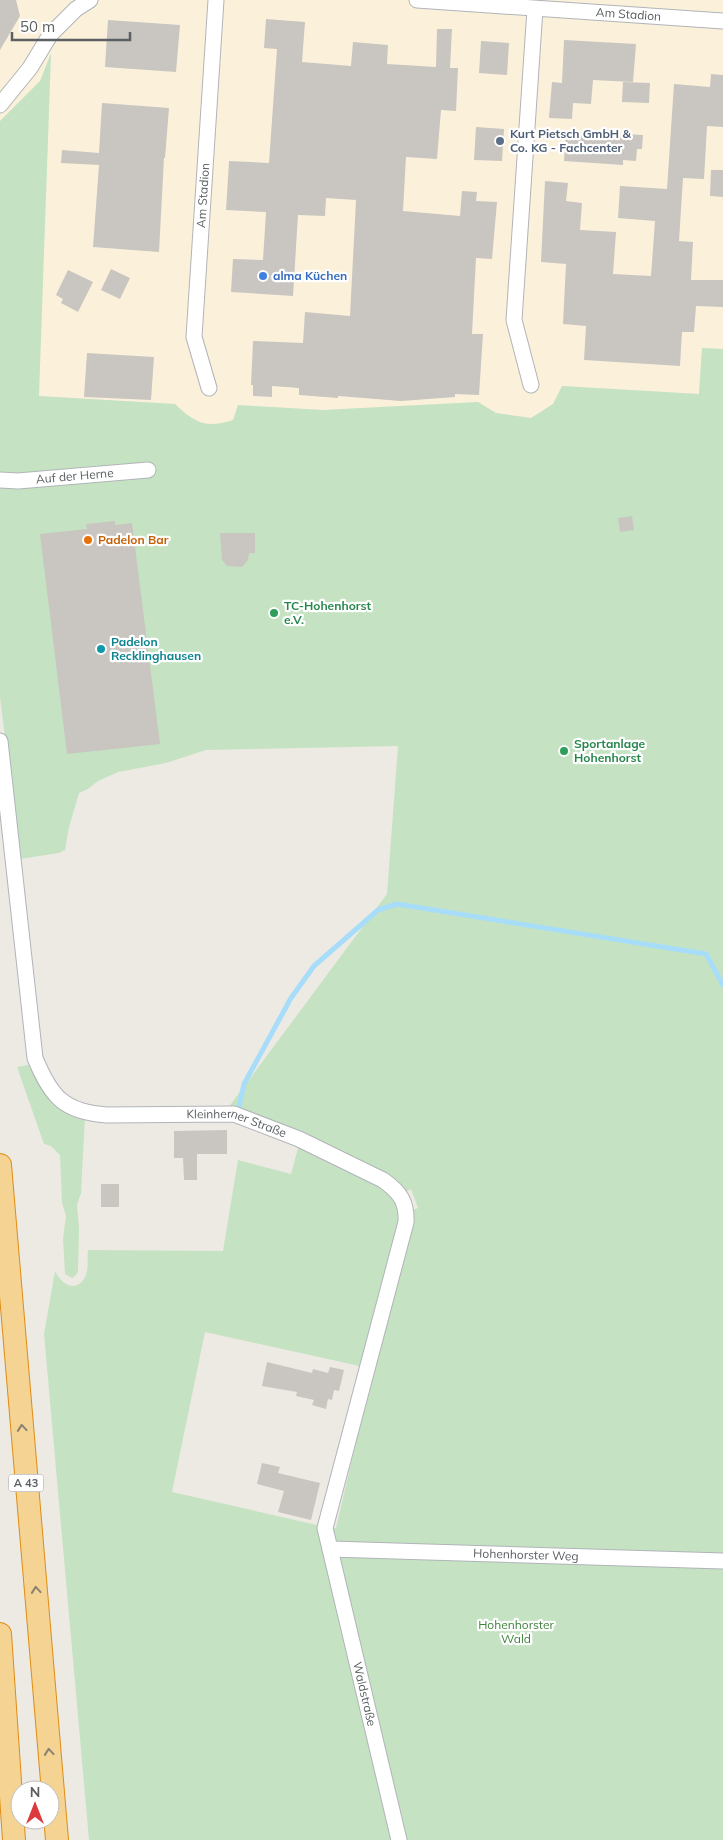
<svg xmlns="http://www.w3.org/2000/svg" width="723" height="1840" font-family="Mulish,sans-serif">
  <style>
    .commercial { fill: #fbf1db }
    .green { fill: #c5e3c2 }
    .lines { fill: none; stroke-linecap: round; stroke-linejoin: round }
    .stream { stroke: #a8ddf9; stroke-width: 5 }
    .building { fill: #c9c5c0 }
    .minor-casing { stroke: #b1b4b8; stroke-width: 17 }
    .highway-casing { stroke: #e08c11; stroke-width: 24 }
    .minor { stroke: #fff; stroke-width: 15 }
    .highway { stroke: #f5d393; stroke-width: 22 }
    .oneway { stroke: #8a8271 }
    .service-dot { fill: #5c6f8a; stroke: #fff; stroke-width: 2 }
    .shop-dot { fill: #3f7fe0; stroke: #fff; stroke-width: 2 }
    .food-dot { fill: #e8710a; stroke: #fff; stroke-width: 2 }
    .leisure-dot { fill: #2e9e5b; stroke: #fff; stroke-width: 2 }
    .culture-dot { fill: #0f9aa8; stroke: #fff; stroke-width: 2 }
    .labels { text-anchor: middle; stroke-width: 4.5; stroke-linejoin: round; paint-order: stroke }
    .shield { fill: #fff; stroke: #8d9092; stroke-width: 1 }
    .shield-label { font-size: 11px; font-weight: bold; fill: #5c6063 }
    .street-label { font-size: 12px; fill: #5c6063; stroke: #fff }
    .service-label { font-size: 12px; font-weight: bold; fill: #4e5e75; stroke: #fff; text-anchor: start }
    .shop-label { font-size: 12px; font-weight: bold; fill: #366cbe; stroke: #fff; text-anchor: start }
    .food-label { font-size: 12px; font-weight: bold; fill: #c56008; stroke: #fff; text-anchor: start }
    .leisure-label { font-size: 12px; font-weight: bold; fill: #27864d; stroke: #fff; text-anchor: start }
    .culture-label { font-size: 12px; font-weight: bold; fill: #0d838f; stroke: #fff; text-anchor: start }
    .park-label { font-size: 12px; fill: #3f823b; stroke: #fff }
  </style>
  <rect width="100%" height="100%" fill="#edeae4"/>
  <polygon class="commercial" points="0,0 723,0 723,349 702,348 699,394 563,386 553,404 531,418 496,413 478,402 323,410 238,405 233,420 222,424 205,425 186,414 175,404 38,396 51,54 40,81 0,121"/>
  <g class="green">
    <path d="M51,53L39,396L175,404C195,423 206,429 233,420L238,405L323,410L478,402L496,413L531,418L553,404L562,386L699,394L702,348L723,349V1840H89L44,1334L55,1271C61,1284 76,1294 85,1277C89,1270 87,1258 88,1250L223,1251L238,1160L291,1174L299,1145L384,1185L396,1203L399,1216L398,1229L364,1367L205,1332L172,1492L317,1525L336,1528L410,1211L418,1208L411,1189L405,1192L228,1108L387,894L398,746L206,750L166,763L118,772L98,781L88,789L79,793L69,827L65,850L59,853L20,859L0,697V121L40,81Z"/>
    <polygon points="33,1064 85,1116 81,1193 77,1205 79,1228 78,1271 76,1275 72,1278 65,1274 63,1239 66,1216 62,1203 60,1155 51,1146 44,1144 17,1067"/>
  </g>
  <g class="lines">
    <polyline class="stream" points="239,1106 244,1084 291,998 314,966 378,910 397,904 706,954 723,985"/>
  </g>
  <g class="building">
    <polygon points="0,0 16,0 20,16 0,50"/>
    <polygon points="266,19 305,22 302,62 351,66 353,42 388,45 387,64 436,67 437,29 452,29 450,68 458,68 456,111 441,110 437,159 406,157 403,211 460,216 462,191 477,192 476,201 497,202 492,259 476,258 472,334 483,334 479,395 455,394 455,397 401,401 338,396 338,398 299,395 299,388 272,386 272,397 253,396 253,385 251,385 253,341 303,343 305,312 350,316 356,200 326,198 325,216 298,215 293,296 231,292 233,259 263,260 266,212 226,210 229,161 269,163 277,49 264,48"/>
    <polygon points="108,20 180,25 176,72 105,67"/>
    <polygon points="564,40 636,44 633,82 593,80 591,104 573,103 572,119 549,118 552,82 562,83"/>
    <polygon points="481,41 509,43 507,75 479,73"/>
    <polygon points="711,74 723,75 723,127 707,126 704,179 683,178 679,241 693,242 691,280 723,280 723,307 696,306 694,332 682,332 680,366 584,360 586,326 563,324 566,264 541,262 545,181 568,183 566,201 582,203 580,230 616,232 613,274 651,276 655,221 618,218 620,186 667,189 674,84 710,87"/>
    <polygon points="623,82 650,83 649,103 622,102"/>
    <polygon points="102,103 169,108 165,158 164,158 159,252 93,247 99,165 61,163 62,150 99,153"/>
    <polygon points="476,127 504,129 502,161 474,160"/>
    <polygon points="566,132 625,136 625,134 643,135 642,149 637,149 636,161 623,160 623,165 564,161"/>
    <polygon points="711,170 723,170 723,197 710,196"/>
    <polygon points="111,269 130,278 120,299 101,290"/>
    <polygon points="68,270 93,282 78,312 61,303 63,299 56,295"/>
    <polygon points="87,353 154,357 151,400 84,397"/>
    <polygon points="632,516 634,530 620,532 618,518"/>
    <polygon points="115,521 115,525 132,523 160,744 67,754 40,534 87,529 86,524"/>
    <polygon points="220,533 255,533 255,553 249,553 248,560 242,567 227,566 222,560"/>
    <polygon points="227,1130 227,1154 197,1154 197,1180 184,1180 183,1158 174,1158 174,1131"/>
    <rect x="101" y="1184" width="18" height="23"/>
    <polygon points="267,1362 312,1373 313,1369 328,1373 330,1367 344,1370 339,1391 334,1390 332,1400 328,1399 326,1409 312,1405 314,1400 296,1396 297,1392 262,1386"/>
    <polygon points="262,1463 280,1467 278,1473 320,1483 311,1520 278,1512 284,1491 257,1484"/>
  </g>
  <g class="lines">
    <defs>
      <g id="minor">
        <path id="s1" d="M417,0L723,21"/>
        <polyline points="0,105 30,68 50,35 76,9 90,0"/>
        <polyline points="531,385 514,320 535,9"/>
        <path id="s2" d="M209,388L194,337L216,0"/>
        <path id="s3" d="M0,480L18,481L148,470"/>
        <path id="s4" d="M0,741L35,1058C51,1097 64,1112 107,1115L234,1114L299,1139L383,1180C400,1192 407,1202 406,1222L325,1528L399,1840"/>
        <path id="s5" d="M330,1549L723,1561"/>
      </g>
      <g id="highway">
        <polyline points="0,1165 57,1840"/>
        <polyline points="0,1634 14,1840"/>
      </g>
    </defs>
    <use href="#minor" class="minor-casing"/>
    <use href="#highway" class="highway-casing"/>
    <use href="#minor" class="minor"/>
    <use href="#highway" class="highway"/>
  </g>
  <defs><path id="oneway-chevron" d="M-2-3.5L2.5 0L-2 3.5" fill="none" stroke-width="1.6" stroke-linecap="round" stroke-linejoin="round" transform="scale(1.25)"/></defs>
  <g class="oneway">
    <use href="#oneway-chevron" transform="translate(22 1428) rotate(-95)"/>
    <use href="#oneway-chevron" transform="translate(36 1590) rotate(-95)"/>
    <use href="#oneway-chevron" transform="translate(49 1752) rotate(-95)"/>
  </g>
  <circle class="service-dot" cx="500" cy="141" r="5"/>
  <circle class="shop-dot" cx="263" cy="276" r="5"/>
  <circle class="food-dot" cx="88" cy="540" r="5"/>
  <g class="leisure-dot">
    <circle cx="274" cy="613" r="5"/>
    <circle cx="564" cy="751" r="5"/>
  </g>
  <circle class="culture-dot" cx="101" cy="649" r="5"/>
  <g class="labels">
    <rect class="shield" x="8.5" y="1474.5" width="35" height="17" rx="4"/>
    <g class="shield-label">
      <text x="26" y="1487">A 43</text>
    </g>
    <g class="street-label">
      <text dy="4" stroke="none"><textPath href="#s1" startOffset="212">Am Stadion</textPath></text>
      <text dy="4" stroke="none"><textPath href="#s2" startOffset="195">Am Stadion</textPath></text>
      <text dy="4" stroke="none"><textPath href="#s3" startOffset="75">Auf der Herne</textPath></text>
      <text dy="4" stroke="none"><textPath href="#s4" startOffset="549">Kleinherner Straße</textPath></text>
      <text dy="4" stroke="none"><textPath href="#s5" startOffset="196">Hohenhorster Weg</textPath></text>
      <text dy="4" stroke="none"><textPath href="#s4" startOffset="1246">Waldstraße</textPath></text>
    </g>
    <g class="service-label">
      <text x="510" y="138">Kurt Pietsch GmbH &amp;<tspan x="510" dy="14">Co. KG - Fachcenter</tspan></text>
    </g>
    <g class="shop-label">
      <text x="273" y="280">alma Küchen</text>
    </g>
    <g class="food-label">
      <text x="98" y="544">Padelon Bar</text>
    </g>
    <g class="leisure-label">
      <text x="284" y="610">TC-Hohenhorst<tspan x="284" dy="14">e.V.</tspan></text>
      <text x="574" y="748">Sportanlage<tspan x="574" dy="14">Hohenhorst</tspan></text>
    </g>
    <g class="culture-label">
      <text x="111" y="646">Padelon<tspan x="111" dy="14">Recklinghausen</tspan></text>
    </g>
    <g class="park-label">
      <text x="516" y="1629">Hohenhorster<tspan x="516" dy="14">Wald</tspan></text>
    </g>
  </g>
  <g transform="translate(35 1805)"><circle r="24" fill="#ffffff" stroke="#bebfc1"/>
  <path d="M0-4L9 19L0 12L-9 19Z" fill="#dc3a3d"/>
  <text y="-8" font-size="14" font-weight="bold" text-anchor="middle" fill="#5c6063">N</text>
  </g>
  <path d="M12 32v8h118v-8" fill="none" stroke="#5c6063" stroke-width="2.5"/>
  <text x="20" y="32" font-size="15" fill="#5c6063" stroke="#ffffff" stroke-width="4" paint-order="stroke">50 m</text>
</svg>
